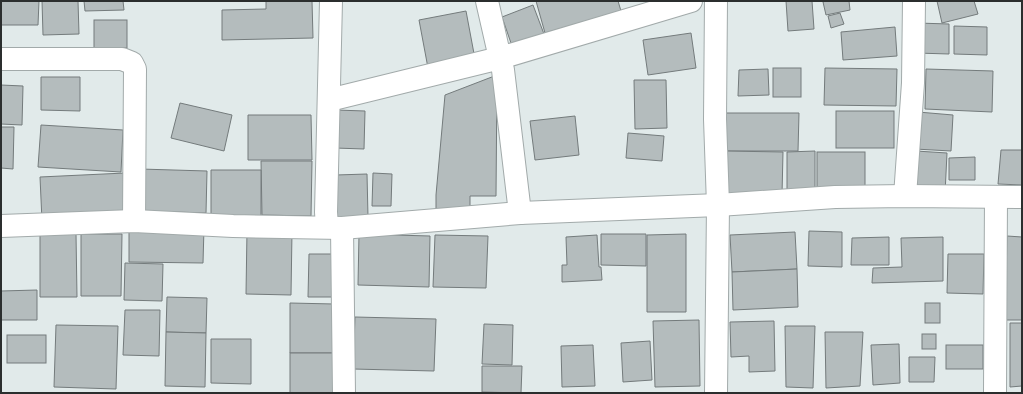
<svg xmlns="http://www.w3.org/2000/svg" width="1023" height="394" font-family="Karla,sans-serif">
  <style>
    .building { fill: #b4bcbd; stroke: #747b7c }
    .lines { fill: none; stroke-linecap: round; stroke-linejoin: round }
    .minor-casing { stroke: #a2aaaa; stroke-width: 24 }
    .minor { stroke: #fff; stroke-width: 22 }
  </style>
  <rect width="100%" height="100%" fill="#e1eaea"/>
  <g class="building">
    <polygon points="1,1 39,1 38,25 1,25"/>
    <polygon points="42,1 78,1 79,34 43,35"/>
    <polygon points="84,1 123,1 124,10 85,11"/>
    <polygon points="266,1 312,1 313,38 222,40 222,10 266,9"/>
    <polygon points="536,1 618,1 621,11 545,33"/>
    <polygon points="786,1 812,1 814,29 788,31"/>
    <polygon points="826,1 849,1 850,10 826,15 823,2"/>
    <polygon points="937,1 974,1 978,14 942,23"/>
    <polygon points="533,5 544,34 512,46 502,17"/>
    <polygon points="466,11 475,59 428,68 419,20"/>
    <polygon points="840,13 844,24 831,28 828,16"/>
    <rect x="94" y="20" width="33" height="28"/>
    <polygon points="917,23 949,24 949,54 916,53"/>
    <polygon points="954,26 987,27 987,55 954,54"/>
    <polygon points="895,27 897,56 843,60 841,32"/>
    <polygon points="691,33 696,68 648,75 643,40"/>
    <rect x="773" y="68" width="28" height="29"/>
    <polygon points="825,68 897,69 896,106 824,105"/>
    <polygon points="768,69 769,95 738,96 739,70"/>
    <polygon points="926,69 993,71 992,112 925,109"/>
    <polygon points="497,75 496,196 470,196 470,215 436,215 436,195 445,95"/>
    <polygon points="41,77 80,77 80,111 41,110"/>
    <polygon points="634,80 666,80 667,128 635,129"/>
    <polygon points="1,85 23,86 22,125 1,124"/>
    <polygon points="180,103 232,115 224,151 171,138"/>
    <polygon points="336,110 365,111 364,149 335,148"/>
    <rect x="836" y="111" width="58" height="37"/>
    <polygon points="918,112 953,115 951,151 915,149"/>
    <polygon points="726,113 799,113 798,151 725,151"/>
    <polygon points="248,115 311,115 312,160 248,160"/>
    <polygon points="575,116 579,155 535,160 530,121"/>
    <polygon points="41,125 123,130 121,172 38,167"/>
    <polygon points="1,127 14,127 13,169 1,168"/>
    <polygon points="628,133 664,136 662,161 626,158"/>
    <polygon points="1001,150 1022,150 1022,185 998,184"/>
    <polygon points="725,151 783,152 782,195 724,195"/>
    <polygon points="815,151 815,193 787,193 787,152"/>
    <polygon points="916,151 947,153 945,194 914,192"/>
    <rect x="817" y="152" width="48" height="41"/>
    <polygon points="975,157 975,180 949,180 949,158"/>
    <polygon points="261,161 312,161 311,216 262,215"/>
    <polygon points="140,169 207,171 206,213 139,211"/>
    <polygon points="211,170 261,170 261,216 211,215"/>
    <polygon points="125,173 126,218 42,221 40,177"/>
    <polygon points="373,173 392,174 391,206 372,206"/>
    <polygon points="367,174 368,217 336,217 336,175"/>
    <polygon points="129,226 204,228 203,263 129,262"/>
    <polygon points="247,231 292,232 291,295 246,294"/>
    <polygon points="809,231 842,232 842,267 808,266"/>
    <polygon points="795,232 797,269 732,272 730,235"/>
    <polygon points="76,234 77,297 40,297 40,235"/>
    <polygon points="81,234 122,234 121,296 81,296"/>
    <polygon points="359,234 430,236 429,287 358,285"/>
    <polygon points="601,234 646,234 646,266 601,265"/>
    <polygon points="686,234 686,312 647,312 647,235"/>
    <polygon points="435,235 488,236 486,288 433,287"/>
    <polygon points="597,235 599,267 601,267 602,280 562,282 562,265 567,265 566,237"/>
    <polygon points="1007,236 1022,237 1022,320 1005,320"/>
    <polygon points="889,237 889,265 851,265 852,238"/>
    <polygon points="943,237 943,281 872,283 873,268 902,267 901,238"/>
    <polygon points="309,254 337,254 336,297 308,297"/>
    <polygon points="948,254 984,254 983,294 947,293"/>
    <polygon points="125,263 163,264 162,301 124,300"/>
    <polygon points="797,269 798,307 733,310 732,272"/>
    <polygon points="37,290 37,320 1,320 1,291"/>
    <polygon points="167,297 207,298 206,333 166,332"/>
    <polygon points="290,303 334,304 333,353 290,353"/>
    <rect x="925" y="303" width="15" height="20"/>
    <polygon points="125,310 160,310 159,356 123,355"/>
    <polygon points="355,317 436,319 434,371 353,369"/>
    <polygon points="699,320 700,386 655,387 653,321"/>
    <polygon points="774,321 775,371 749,372 749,356 731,357 730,322"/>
    <polygon points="1010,323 1022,323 1022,386 1010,387"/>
    <polygon points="484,324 513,325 512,365 482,364"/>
    <polygon points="56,325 118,326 116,389 54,387"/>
    <polygon points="785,326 815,326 813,388 786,387"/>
    <polygon points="166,332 206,333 205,387 165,386"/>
    <polygon points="825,332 863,332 860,386 826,388"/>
    <rect x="922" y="334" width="14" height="15"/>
    <rect x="7" y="335" width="39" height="28"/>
    <polygon points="211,339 251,339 251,384 211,383"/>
    <polygon points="650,341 652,380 623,382 621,343"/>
    <polygon points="899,344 900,383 873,385 871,345"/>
    <polygon points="593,345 595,386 562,387 561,346"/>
    <rect x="946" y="345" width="37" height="24"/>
    <rect x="290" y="353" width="43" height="40"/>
    <polygon points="909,357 935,357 934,382 909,382"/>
    <polygon points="482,366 522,366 521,393 482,392"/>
  </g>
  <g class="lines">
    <defs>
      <g id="minor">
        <polyline points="487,1 500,58 503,70 520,213"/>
        <polyline points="1,59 122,59 132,63 135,69 134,221"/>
        <polyline points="329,100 500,58 691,1"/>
        <polyline points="905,196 913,83 914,1"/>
        <polyline points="1,226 134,221 233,226 342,228 520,213 718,205 835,197 905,196 1022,197"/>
        <polyline points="327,227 326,212 331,1"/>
        <polyline points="342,228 344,393"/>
        <polyline points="716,393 718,205 715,119 716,1"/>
        <polyline points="995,393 996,197"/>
      </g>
    </defs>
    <use href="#minor" class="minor-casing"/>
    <use href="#minor" class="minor"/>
  </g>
  <rect width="1023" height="394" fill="none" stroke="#2b2e2e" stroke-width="4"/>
</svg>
